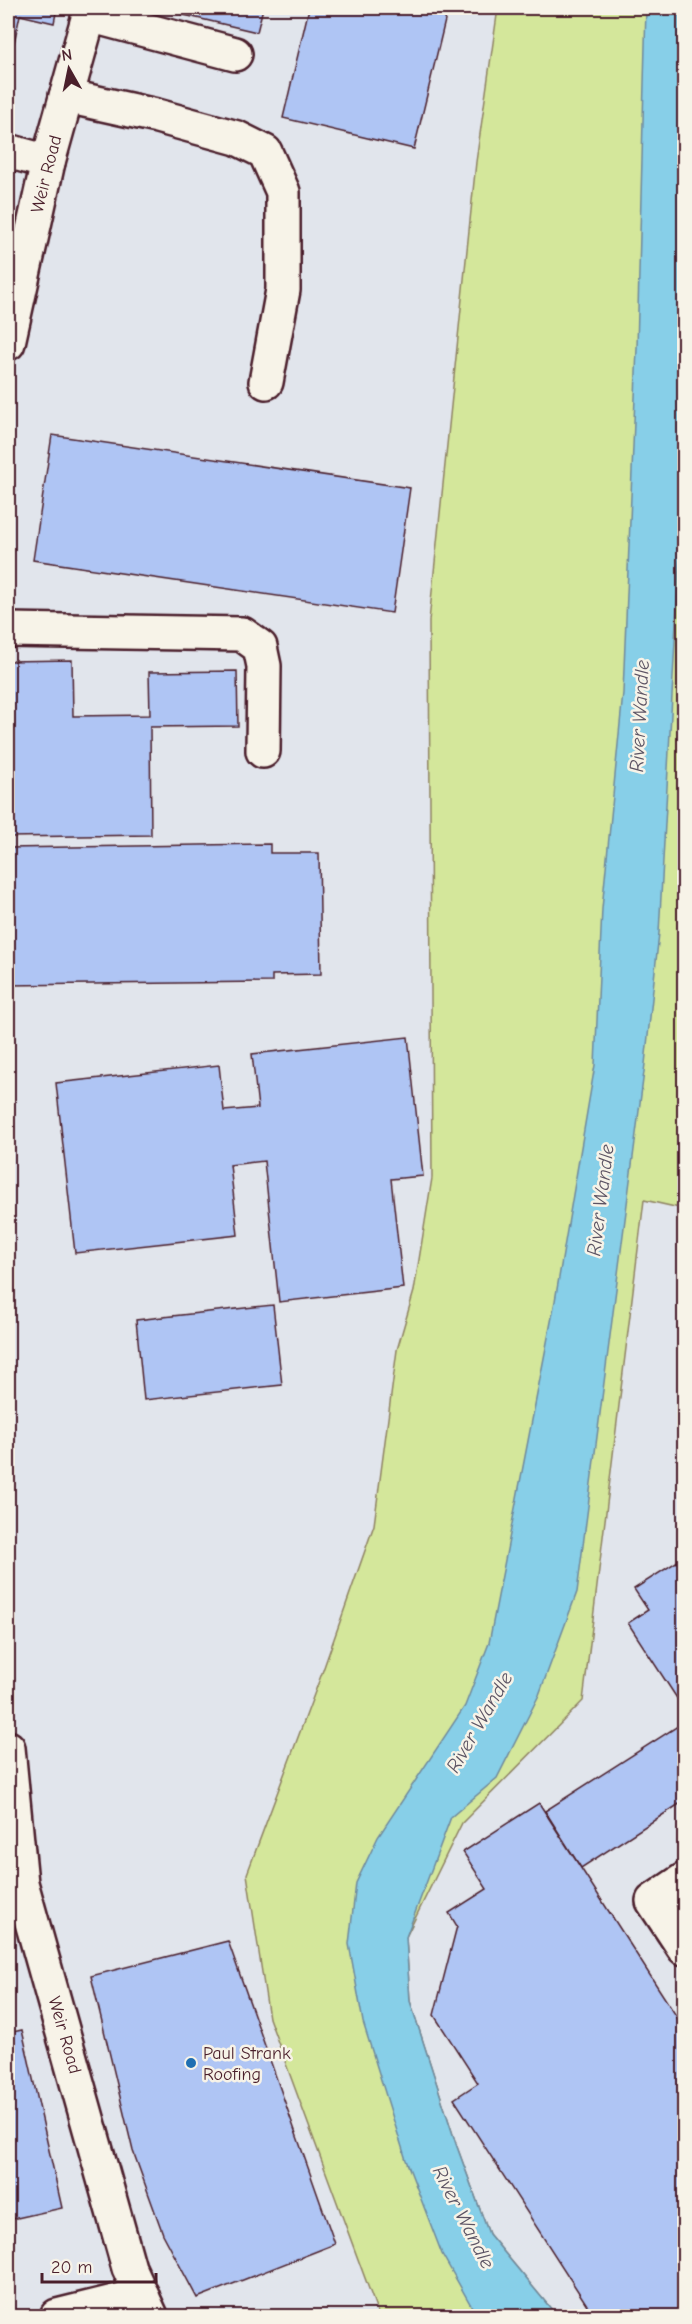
<svg xmlns="http://www.w3.org/2000/svg" width="692" height="2324" font-family="'Comic Neue',sans-serif">
  <style>
    .built { fill: #e1e5ec }
    .green { fill: #d4e79b; stroke: #8f8363; stroke-width: 1.5 }
    .water { fill: #87cfe8; stroke: #6f899c; stroke-width: 1.5 }
    .building { fill: #afc5f4; stroke: #4a1f2b; stroke-width: 1.5 }
    .lines { fill: none; stroke-linecap: round; stroke-linejoin: round }
    .minor-casing { stroke: #4a1f2b; stroke-width: 38 }
    .minor { stroke: #f7f3e8; stroke-width: 33 }
    .poi-dot { fill: #1f6fb2; stroke: #f7f3e8; stroke-width: 2 }
    .labels { text-anchor: middle; stroke-width: 5; stroke-linejoin: round; paint-order: stroke }
    .street-label { font-size: 18px; fill: #4a1f2b; stroke: #f7f3e8 }
    .poi-label { font-size: 18px; fill: #4a1f2b; stroke: #f7f3e8; text-anchor: start }
    .water-label { font-size: 20px; font-style: italic; fill: #5c5464; stroke: #f7f3e8 }
  </style>
  <rect width="100%" height="100%" fill="#f7f3e8"/>
  <filter id="ink" filterUnits="userSpaceOnUse"><feTurbulence type="fractalNoise" baseFrequency=".0167" numOctaves="2"/><feDisplacementMap in="SourceGraphic" scale="12" xChannelSelector="R" yChannelSelector="G"/><feConvolveMatrix kernelMatrix="1 2 1 2 8 2 1 2 1" color-interpolation-filters="sRGB"/></filter>
  <g filter="url(#ink)">
    <g class="built">
      <polygon points="8,8 498,8 476,162 429,621 432,1178 414,1291 397,1350 374,1525 322,1673 247,1875 269,2018 379,2316 8,2316"/>
      <polygon points="644,1199 684,1209 684,2316 557,2316 489,2234 456,2144 410,2001 406,1937 462,1823 583,1701"/>
    </g>
    <polygon class="green" points="498,8 684,8 684,1209 644,1200 583,1701 462,1823 406,1937 410,2001 456,2144 489,2234 557,2316 379,2316 269,2018 247,1874 322,1673 374,1525 397,1350 414,1291 432,1178 429,621 476,162"/>
    <polygon class="water" points="646,8 684,8 684,477 659,933 645,1064 577,1592 539,1695 497,1778 451,1817 406,1937 410,2001 456,2144 489,2234 557,2316 477,2316 442,2254 406,2160 363,2022 349,1944 356,1883 378,1837 465,1706 489,1643 555,1301 595,1065 602,909 623,693 637,348"/>
    <g class="building">
      <polygon points="8,8 57,8 54,23 20,15 14,43 8,41"/>
      <polygon points="154,8 263,8 257,32"/>
      <polygon points="309,8 448,8 414,149 283,118"/>
      <polygon points="52,435 410,488 392,613 33,560"/>
      <polygon points="72,660 73,716 150,715 149,672 237,671 238,726 150,727 151,835 8,837 8,661"/>
      <polygon points="270,844 270,853 319,853 321,974 272,975 272,982 8,985 8,848"/>
      <polygon points="408,1037 423,1176 391,1179 403,1288 279,1302 264,1161 230,1165 238,1235 75,1253 56,1083 219,1065 224,1111 258,1108 252,1054"/>
      <polygon points="273,1305 282,1385 144,1400 136,1320"/>
      <polygon points="684,1557 684,1705 682,1706 628,1623 648,1610 634,1589"/>
      <polygon points="684,1722 684,1801 581,1868 545,1811"/>
      <polygon points="539,1803 684,2028 684,2316 594,2316 454,2099 478,2083 434,2015 457,1926 449,1913 487,1889 463,1852"/>
      <polygon points="228,1941 335,2244 197,2298 163,2234 133,2151 91,1976"/>
      <polygon points="22,2030 62,2208 8,2220 8,2033"/>
    </g>
    <g class="lines">
      <defs>
        <g id="minor">
          <polyline points="89,15 235,54"/>
          <polyline points="66,96 157,116 237,138 265,152 283,192 283,290 266,382"/>
          <polyline points="8,151 48,162"/>
          <polyline points="8,343 48,162 91,8"/>
          <polyline points="8,630 242,634 260,647 264,666 263,751"/>
          <polyline points="8,1748 21,1883 129,2268 151,2316"/>
          <polyline points="684,1880 653,1901 684,1948"/>
          <polyline points="57,2316 142,2295"/>
        </g>
      </defs>
      <use href="#minor" class="minor-casing"/>
      <use href="#minor" class="minor"/>
    </g>
  </g>
  <circle class="poi-dot" cx="191" cy="2063" r="6"/>
  <g class="labels">
    <g class="street-label">
      <text transform="translate(46 174) rotate(-76)" y="6">Weir Road</text>
      <text transform="translate(65 2035) rotate(74)" y="6">Weir Road</text>
    </g>
    <g class="poi-label">
      <text x="203" y="2059">Paul Strank<tspan x="203" dy="21">Roofing</tspan></text>
    </g>
    <g class="water-label">
      <text transform="translate(639 716) rotate(-87)" y="7">River Wandle</text>
      <text transform="translate(600 1200) rotate(-83)" y="7">River Wandle</text>
      <text transform="translate(479 1722) rotate(-60)" y="7">River Wandle</text>
      <text transform="translate(464 2217) rotate(63)" y="7">River Wandle</text>
    </g>
  </g>
  <rect width="692" height="2324" fill="none" stroke="#f7f3e8" stroke-width="30"/>
  <rect x="15" y="15" width="662" height="2294" fill="none" stroke="#4a1f2b" stroke-width="2" filter="url(#ink)"/>
  <g transform="translate(69 69) rotate(351)" stroke="#f7f3e8" stroke-width="4.5" paint-order="stroke">
  <path d="M0-4.5L10 22L0 15L-10 22Z" fill="#4a1f2b"/>
  <text y="-9" font-size="16" font-weight="bold" text-anchor="middle" fill="#4a1f2b">N</text>
  </g>
  <path d="M42 2273v9h114v-9" fill="none" stroke="#4a1f2b" stroke-width="3"/>
  <text x="51" y="2273" font-size="18" fill="#4a1f2b" stroke="#f7f3e8" stroke-width="4.5" paint-order="stroke">20 m</text>
</svg>
